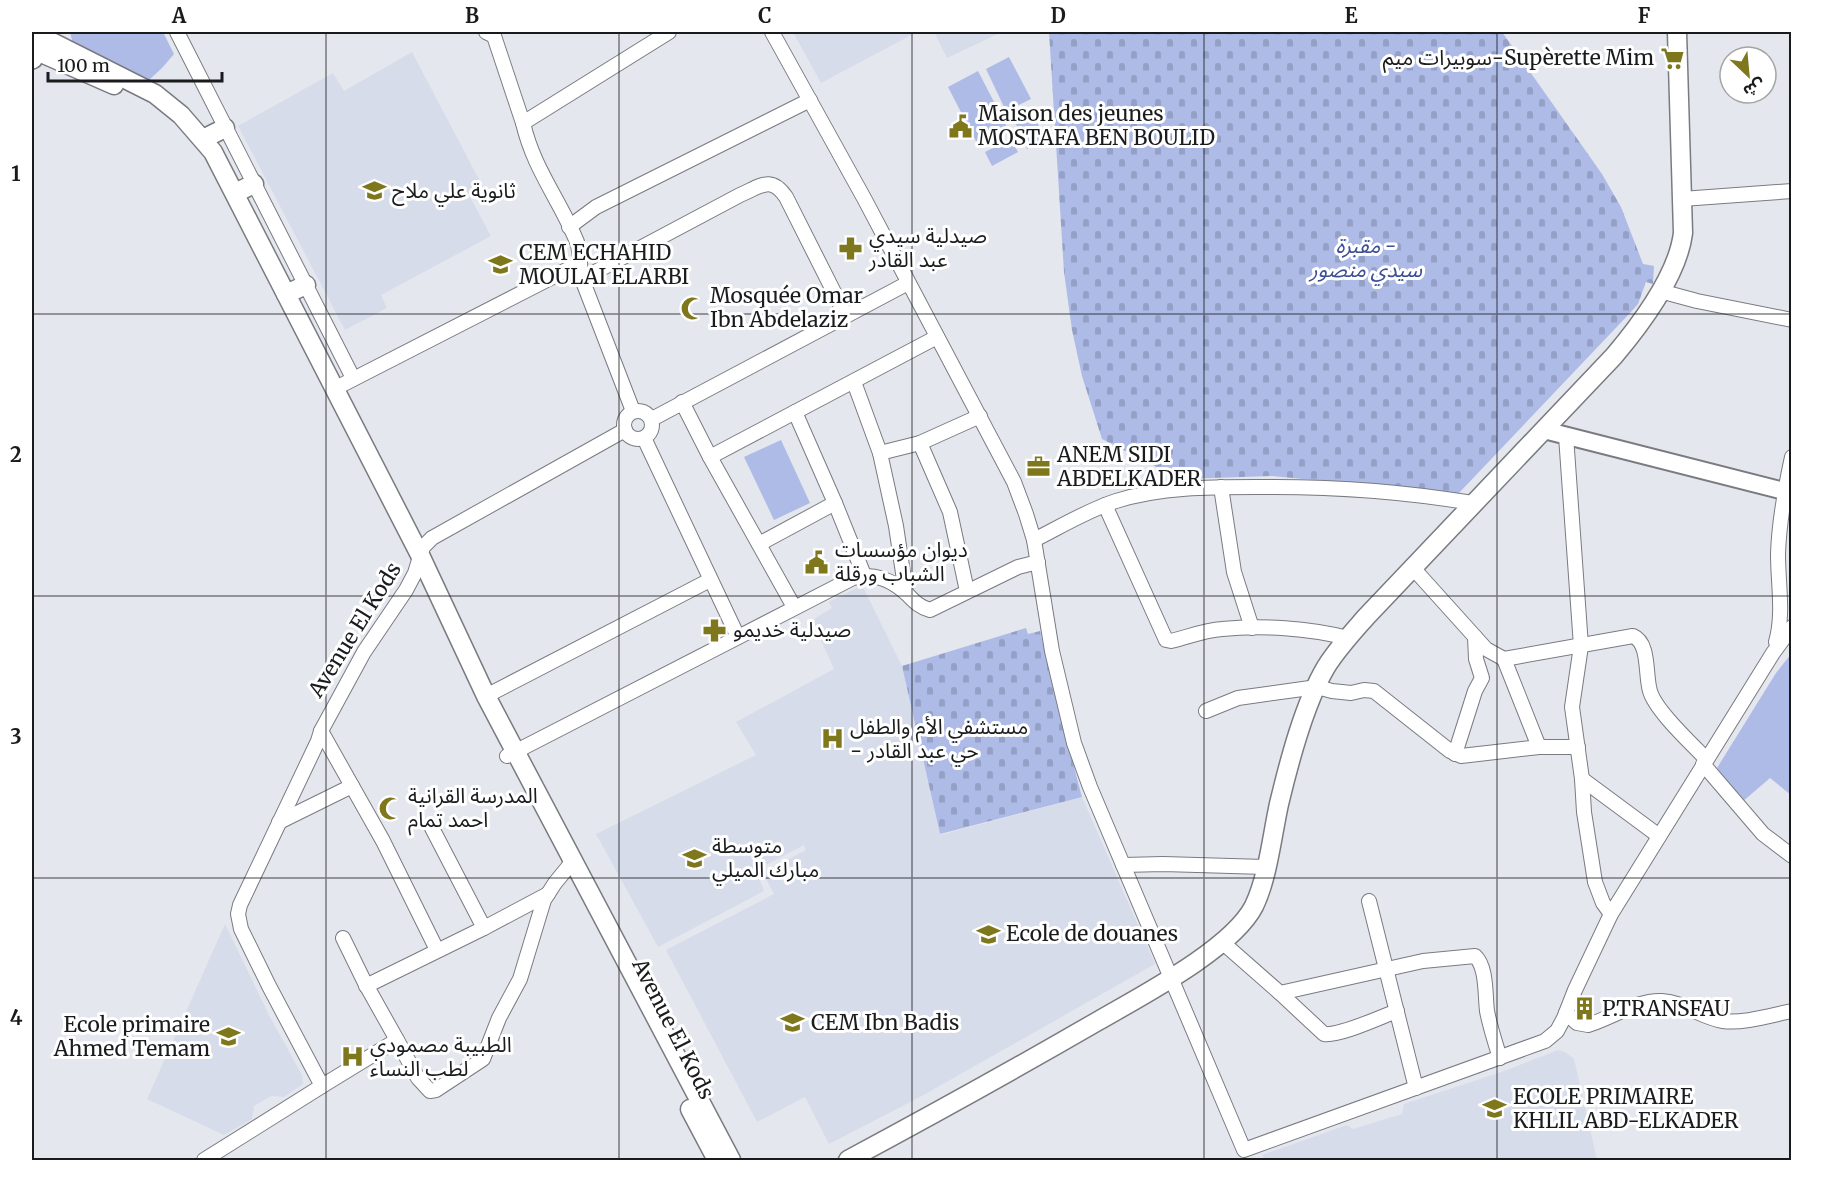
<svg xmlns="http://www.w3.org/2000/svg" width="1823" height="1192" font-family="Merriweather,'Noto Sans Arabic',serif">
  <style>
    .built { fill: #d7dcea }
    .cemetery { fill: url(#cemetery-stones) }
    .green { fill: #adbbe6 }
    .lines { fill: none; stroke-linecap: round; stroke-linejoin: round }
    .minor-casing { stroke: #797b81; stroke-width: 16 }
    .tertiary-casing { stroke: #797b81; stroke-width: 20 }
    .secondary-casing { stroke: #797b81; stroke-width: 21 }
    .primary-casing { stroke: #797b81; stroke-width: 24 }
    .minor { stroke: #fff; stroke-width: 14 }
    .tertiary { stroke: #fff; stroke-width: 16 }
    .secondary { stroke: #fff; stroke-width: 18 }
    .primary { stroke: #fff; stroke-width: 21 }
    .grid { fill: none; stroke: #1a1b1d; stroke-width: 1.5; stroke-opacity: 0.55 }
    .labels { text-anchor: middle; stroke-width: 6; stroke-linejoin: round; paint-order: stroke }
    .poi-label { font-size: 21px; fill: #1a1b1d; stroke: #fff; text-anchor: start }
    .park-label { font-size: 21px; font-style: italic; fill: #3c4e95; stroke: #fff }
    .street-label { font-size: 21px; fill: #1a1b1d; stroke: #fff }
    .neatline { fill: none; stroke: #1a1b1d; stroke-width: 2 }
    .grid-label { font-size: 20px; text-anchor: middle; font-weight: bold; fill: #1a1b1d }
  </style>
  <defs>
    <pattern id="cemetery-stones" width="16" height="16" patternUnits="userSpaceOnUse" patternTransform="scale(1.5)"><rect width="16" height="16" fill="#adbbe6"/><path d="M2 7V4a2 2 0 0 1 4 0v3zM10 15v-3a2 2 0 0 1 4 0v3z" fill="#94a0c5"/></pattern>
  </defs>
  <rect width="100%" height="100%" fill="#e5e7ee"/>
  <g class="built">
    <polygon points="793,32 917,32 821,83"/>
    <polygon points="934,32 1002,32 947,58"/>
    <polygon points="412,52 483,187 469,195 491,236 381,295 387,308 345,330 238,126 333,73 344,91"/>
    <polygon points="862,585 902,666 940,835 1082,797 1155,964 920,1097 829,1144 805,1097 757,1122 666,950 774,894 763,873 806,850 804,845 756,870 764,891 658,947 596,834 756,755 736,722 834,669 812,620 832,608 829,602"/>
    <polygon points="225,924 270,1017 302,1075 303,1084 284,1097 271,1096 254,1106 252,1119 224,1135 147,1099"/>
    <polygon points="1558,1050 1565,1052 1574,1059 1597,1160 1265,1160 1262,1155 1347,1125 1353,1129 1402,1114 1404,1104 1507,1070"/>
  </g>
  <g class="cemetery">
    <polygon points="1049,32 1502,32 1602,174 1621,207 1643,264 1654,266 1653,284 1646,282 1638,304 1630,313 1458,494 1272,476 1180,479 1102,439 1082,376 1072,330 1064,272"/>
    <polygon points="1026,628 1028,634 1040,631 1056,699 1082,797 940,834 902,666"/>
  </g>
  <g class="green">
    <polygon points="70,32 163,32 174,54 162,68 149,80 73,44"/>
    <polygon points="1009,57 1031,99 1006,111 986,69"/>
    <polygon points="978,71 1009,131 979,147 948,87"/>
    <polygon points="1031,110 1045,139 1027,149 1014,120"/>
    <polygon points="1011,139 1018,152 992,166 985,152"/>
    <polygon points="781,440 810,503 774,520 744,457"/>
    <polygon points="1791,654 1791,795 1770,778 1741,803 1717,768 1776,673"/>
  </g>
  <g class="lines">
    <defs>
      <g id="minor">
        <polyline points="177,32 353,378"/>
        <polyline points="486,32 494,36 523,123"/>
        <polyline points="772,32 865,200 1014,482 1026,514 1034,540 1052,651 1074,743 1090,787 1244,1150 1545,1041 1557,1031 1564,1018 1575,990 1611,914 1773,653 1792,627"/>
        <polyline points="1682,199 1792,191"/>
        <polyline points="569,227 596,207 810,100"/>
        <path d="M582,279L740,195C761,186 771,175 786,197L846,316"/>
        <polyline points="1660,291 1697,301 1792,320"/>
        <polyline points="854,382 880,453"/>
        <polyline points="334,389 578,264"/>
        <polyline points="682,402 710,457 794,607"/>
        <circle cx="638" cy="425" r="14"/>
        <path d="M633,411L582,279C579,268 581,252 577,242C560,200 534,170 523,123L669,32"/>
        <polyline points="795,412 835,503 864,575"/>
        <polyline points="652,419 908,283"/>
        <polyline points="1566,436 1581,646 1572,707 1582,779 1584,812 1595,882 1603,903 1611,914"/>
        <polyline points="644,438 738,637"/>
        <polyline points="920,443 950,512 967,591"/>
        <polyline points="710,457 937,337"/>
        <polyline points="1221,487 1234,572 1252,628"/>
        <path d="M1105,505L1166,640L1171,641C1188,637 1205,630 1222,629C1262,625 1308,628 1348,638"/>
        <path d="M1034,540C1060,527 1088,510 1116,501C1160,487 1210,487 1256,487C1329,486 1401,491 1473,503"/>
        <polyline points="759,544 835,503"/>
        <path d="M1413,568L1486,649L1504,659L1633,636C1650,643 1645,675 1650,691C1655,710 1692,744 1706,759"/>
        <polyline points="906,593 896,526 880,453 920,443 980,416"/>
        <path d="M1776,642C1784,614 1778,584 1778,554C1779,522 1785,489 1792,457"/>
        <polyline points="1504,659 1539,747"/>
        <polyline points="486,696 710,580"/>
        <polyline points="1206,711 1238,698 1317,687 1332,691 1351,693 1364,690 1374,691 1450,751 1461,756 1539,747 1578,747"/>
        <polyline points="321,731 383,841 437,950"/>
        <polyline points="1455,754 1475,691 1482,678 1476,659 1475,637"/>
        <path d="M507,756L853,578C873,572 892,580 907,594C914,601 919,607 930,610L1018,567L1038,562"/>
        <polyline points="1703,764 1763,834 1792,856"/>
        <polyline points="1582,779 1659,836"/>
        <polyline points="279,822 352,786"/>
        <polyline points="432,828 484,928"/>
        <polyline points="1123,865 1163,864 1265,867"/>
        <polyline points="1369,901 1416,1088"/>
        <polyline points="343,938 365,983 397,1040"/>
        <path d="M1222,942L1280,993L1423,961L1475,956C1487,967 1485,995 1487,1011C1490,1027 1495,1042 1500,1058"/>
        <polyline points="366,986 484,928 548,894"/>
        <path d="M1280,993L1324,1034C1341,1036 1380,1017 1397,1011"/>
        <path d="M1566,1013L1577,1023L1588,1025C1612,1018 1636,1000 1662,1001C1684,1002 1702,1018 1723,1021C1742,1024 1772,1015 1792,1011"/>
        <polyline points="322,1086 397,1040 418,1078 430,1091 436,1090 483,1059 499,1018 520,979 544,900 555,883 573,861"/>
        <polyline points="204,1160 322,1086 269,986 241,929 238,914 240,905 318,741 321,731 364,652 406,590 415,573 423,547 432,538 625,430"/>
      </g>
      <polyline id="tertiary" points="1544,430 1792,493"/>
      <g id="secondary">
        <polyline points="32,32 155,94 181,115 213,152 420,555 486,696 731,1160"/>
        <polyline points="32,49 114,85"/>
        <polyline points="203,139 225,128"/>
        <polyline points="235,193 254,184"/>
        <polyline points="286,294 306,285"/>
        <polyline points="690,1109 717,1160"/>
        <path d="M848,1160C932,1115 1015,1069 1098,1021C1141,996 1232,949 1254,906C1268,877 1272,836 1279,804C1289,762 1304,704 1326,667C1337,649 1352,633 1366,617L1614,356C1641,324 1678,274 1683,233L1677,32"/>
      </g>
      <polyline id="primary" points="32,58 43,32"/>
    </defs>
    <use href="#minor" class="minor-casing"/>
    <use href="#tertiary" class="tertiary-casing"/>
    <use href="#secondary" class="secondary-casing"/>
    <use href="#primary" class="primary-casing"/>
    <use href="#minor" class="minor"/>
    <use href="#tertiary" class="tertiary"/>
    <use href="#secondary" class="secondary"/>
    <use href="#primary" class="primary"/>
  </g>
  <path class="grid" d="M326,32V1160M619,32V1160M912,32V1160M1204,32V1160M1497,32V1160M32,314H1792M32,596H1792M32,878H1792"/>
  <defs>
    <symbol id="supermarket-bare" viewBox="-9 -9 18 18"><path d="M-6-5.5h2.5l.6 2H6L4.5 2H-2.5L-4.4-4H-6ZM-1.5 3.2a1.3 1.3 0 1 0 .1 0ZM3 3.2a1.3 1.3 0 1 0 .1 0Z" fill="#7e771c" stroke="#fff" stroke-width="2.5" paint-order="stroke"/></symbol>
    <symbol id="civic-bare" viewBox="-9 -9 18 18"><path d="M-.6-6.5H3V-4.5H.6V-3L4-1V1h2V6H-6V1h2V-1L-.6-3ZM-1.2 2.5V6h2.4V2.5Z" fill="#7e771c" stroke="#fff" stroke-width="2.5" paint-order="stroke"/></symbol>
    <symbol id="school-bare" viewBox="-9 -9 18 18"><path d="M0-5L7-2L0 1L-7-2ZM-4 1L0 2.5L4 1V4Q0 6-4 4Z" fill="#7e771c" stroke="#fff" stroke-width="2.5" paint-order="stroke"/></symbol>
    <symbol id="pharmacy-bare" viewBox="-9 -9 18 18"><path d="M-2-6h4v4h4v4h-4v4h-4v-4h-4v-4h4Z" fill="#7e771c" stroke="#fff" stroke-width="2.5" paint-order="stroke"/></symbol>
    <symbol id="mosque-bare" viewBox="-9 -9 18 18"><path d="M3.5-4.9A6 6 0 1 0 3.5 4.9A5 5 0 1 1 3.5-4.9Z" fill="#7e771c" stroke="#fff" stroke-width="2.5" paint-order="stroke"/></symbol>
    <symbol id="office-bare" viewBox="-9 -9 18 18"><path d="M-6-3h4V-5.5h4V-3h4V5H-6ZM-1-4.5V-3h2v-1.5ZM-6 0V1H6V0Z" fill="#7e771c" stroke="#fff" stroke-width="2.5" paint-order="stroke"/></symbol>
    <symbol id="hospital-bare" viewBox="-9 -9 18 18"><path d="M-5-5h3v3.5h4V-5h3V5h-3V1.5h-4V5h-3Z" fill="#7e771c" stroke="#fff" stroke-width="2.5" paint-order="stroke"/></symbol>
    <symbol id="university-bare" viewBox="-9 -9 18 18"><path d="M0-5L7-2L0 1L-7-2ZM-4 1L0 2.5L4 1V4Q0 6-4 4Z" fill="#7e771c" stroke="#fff" stroke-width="2.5" paint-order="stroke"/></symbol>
    <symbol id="building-bare" viewBox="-9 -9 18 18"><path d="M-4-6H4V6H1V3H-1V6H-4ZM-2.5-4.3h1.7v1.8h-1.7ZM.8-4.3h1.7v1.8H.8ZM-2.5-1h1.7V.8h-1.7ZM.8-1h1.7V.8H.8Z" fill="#7e771c" stroke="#fff" stroke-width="2.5" paint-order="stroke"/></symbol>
  </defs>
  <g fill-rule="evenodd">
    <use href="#supermarket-bare" x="1656" y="42" width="33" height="33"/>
    <use href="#civic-bare" x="944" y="110" width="33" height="33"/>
    <use href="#school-bare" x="358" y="174" width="33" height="33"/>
    <use href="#pharmacy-bare" x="834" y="232" width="33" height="33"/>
    <use href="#school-bare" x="484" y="248" width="33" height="33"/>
    <use href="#mosque-bare" x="676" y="292" width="33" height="33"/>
    <use href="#office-bare" x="1022" y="450" width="33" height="33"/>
    <use href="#civic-bare" x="800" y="546" width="33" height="33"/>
    <use href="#pharmacy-bare" x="698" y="614" width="33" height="33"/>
    <use href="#hospital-bare" x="816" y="722" width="33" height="33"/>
    <use href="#mosque-bare" x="374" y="792" width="33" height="33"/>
    <use href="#school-bare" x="678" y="842" width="33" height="33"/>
    <use href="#university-bare" x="972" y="918" width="33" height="33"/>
    <use href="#building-bare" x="1568" y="992" width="33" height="33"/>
    <use href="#school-bare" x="776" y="1006" width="33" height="33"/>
    <use href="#school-bare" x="212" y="1020" width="33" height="33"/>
    <use href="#hospital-bare" x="336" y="1040" width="33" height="33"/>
    <use href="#school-bare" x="1478" y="1092" width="33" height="33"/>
  </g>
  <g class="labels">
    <g class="poi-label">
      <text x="1654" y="65" text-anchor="end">سوبيرات ميم-Supèrette Mim</text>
      <text x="978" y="121">Maison des jeunes<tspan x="978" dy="24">MOSTAFA BEN BOULID</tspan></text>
      <text x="392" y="198">ثانوية علي ملاح</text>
      <text x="869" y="243">صيدلية سيدي<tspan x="869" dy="24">عبد القادر</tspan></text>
      <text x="519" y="260">CEM ECHAHID<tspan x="519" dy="24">MOULAI ELARBI</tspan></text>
      <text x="710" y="303">Mosquée Omar<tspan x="710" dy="24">Ibn Abdelaziz</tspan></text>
      <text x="1057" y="462">ANEM SIDI<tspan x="1057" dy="24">ABDELKADER</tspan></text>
      <text x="835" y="557">ديوان مؤسسات<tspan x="835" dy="24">الشباب ورقلة</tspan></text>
      <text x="733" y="637">صيدلية خديمو</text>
      <text x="850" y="734">مستشفي الأم والطفل<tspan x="850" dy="24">- حي عبد القادر</tspan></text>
      <text x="408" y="803">المدرسة القرانية<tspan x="408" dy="24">احمد تمام</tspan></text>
      <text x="712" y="853">متوسطة<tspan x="712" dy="24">مبارك الميلي</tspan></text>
      <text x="1006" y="941">Ecole de douanes</text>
      <text x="1602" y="1016">P.TRANSFAU</text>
      <text x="811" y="1030">CEM Ibn Badis</text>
      <text x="210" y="1032" text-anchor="end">Ecole primaire<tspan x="210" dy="24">Ahmed Temam</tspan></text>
      <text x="370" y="1052">الطبيبة مصمودي<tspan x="370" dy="24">لطب النساء</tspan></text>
      <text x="1513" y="1104">ECOLE PRIMAIRE<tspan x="1513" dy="24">KHLIL ABD-ELKADER</tspan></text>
    </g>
    <g class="park-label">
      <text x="1366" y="253">مقبرة -<tspan x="1366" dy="24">سيدي منصور</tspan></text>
    </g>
    <g class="street-label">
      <text transform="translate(355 630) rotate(-58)" y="7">Avenue El Kods</text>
      <text transform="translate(673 1029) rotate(63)" y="7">Avenue El Kods</text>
    </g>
  </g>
  <rect width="1823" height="1192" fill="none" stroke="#ffffff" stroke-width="66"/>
  <g transform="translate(1748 75) rotate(154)"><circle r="28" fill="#ffffff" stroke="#a3a4a5" stroke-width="1.5"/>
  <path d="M0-4.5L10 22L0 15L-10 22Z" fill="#7e771c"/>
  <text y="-9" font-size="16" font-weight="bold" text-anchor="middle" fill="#1a1b1d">ش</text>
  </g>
  <path d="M48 72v9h174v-9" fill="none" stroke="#1a1b1d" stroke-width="3"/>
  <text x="57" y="72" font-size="18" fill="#1a1b1d" stroke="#ffffff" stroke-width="4.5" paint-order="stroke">100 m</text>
  <rect x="33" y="33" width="1757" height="1126" class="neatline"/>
  <g class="grid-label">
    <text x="179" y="23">A</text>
    <text x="472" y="23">B</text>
    <text x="765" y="23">C</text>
    <text x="1058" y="23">D</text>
    <text x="1351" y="23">E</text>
    <text x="1644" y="23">F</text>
    <text x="16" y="181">1</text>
    <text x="16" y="462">2</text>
    <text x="16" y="744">3</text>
    <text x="16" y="1025">4</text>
  </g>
</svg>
